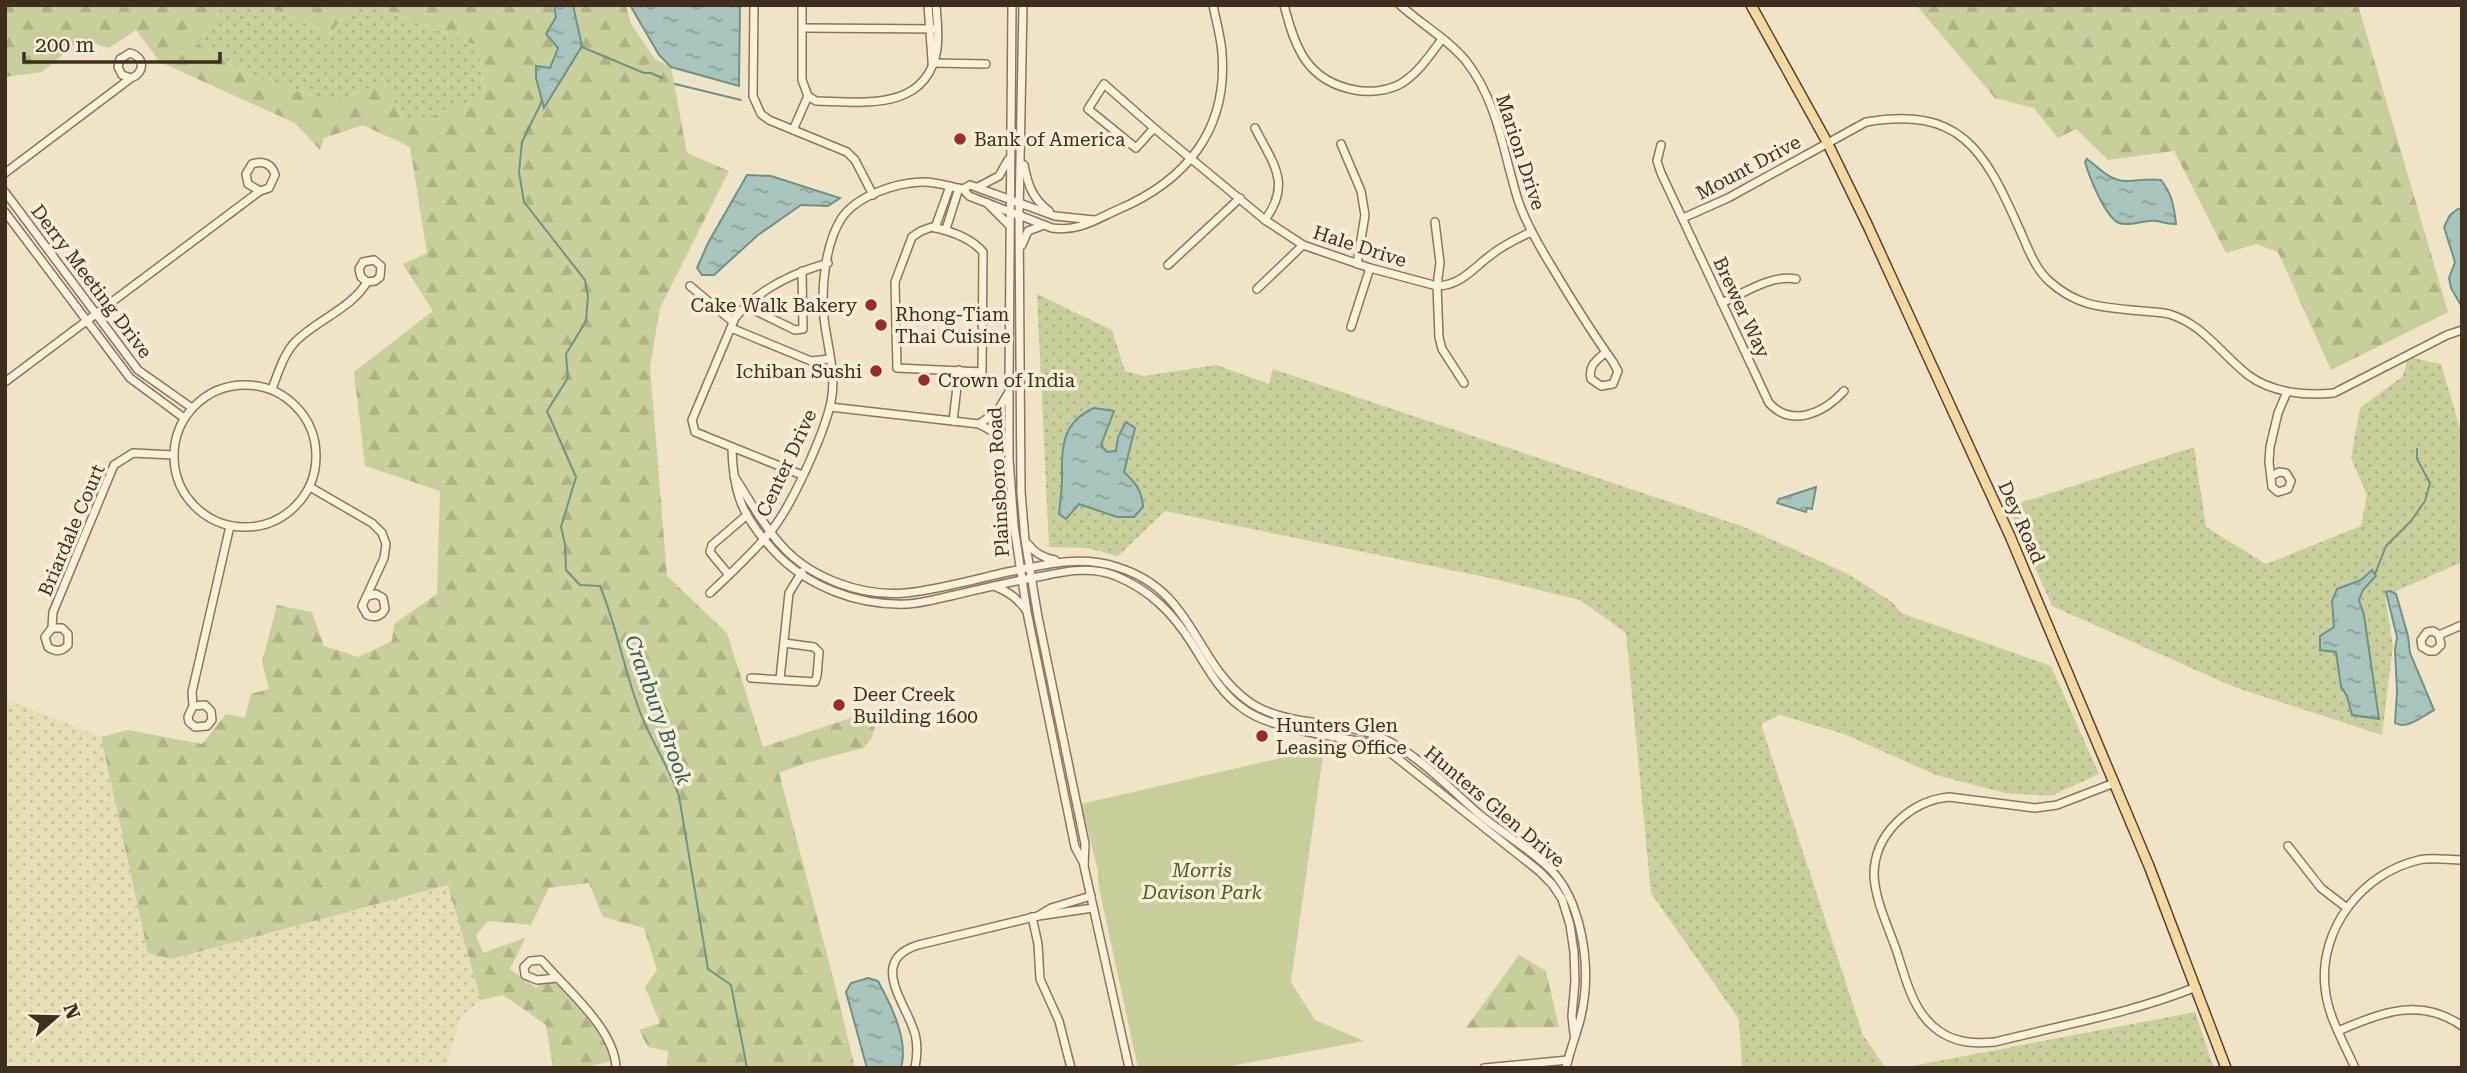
<svg xmlns="http://www.w3.org/2000/svg" width="2467" height="1073" font-family="'Roboto Serif',serif">
  <style>
    .farmland { fill: url(#farmland-dots) }
    .grass { fill: url(#grass-dots) }
    .forest { fill: url(#forest-firs) }
    .park { fill: #c9cf9b }
    .water { fill: url(#water-ripples); stroke: #6f938a; stroke-width: 2 }
    .lines { fill: none; stroke-linecap: round; stroke-linejoin: round }
    .stream { stroke: #6f938a; stroke-width: 2 }
    .minor-casing { stroke: #8d765c; stroke-width: 10 }
    .major-casing { stroke: #5b4430; stroke-width: 12 }
    .minor { stroke: #faf1dc; stroke-width: 7 }
    .major { stroke: #f3d9a0; stroke-width: 9 }
    .poi-dot { fill: #9e2a2b; stroke: #f7eed8; stroke-width: 2.5 }
    .labels { text-anchor: middle; stroke-width: 7; stroke-linejoin: round; paint-order: stroke }
    .poi-label { font-size: 19px; fill: #3d2e20; stroke: #f7eed8; text-anchor: start }
    .street-label { font-size: 19px; fill: #3d2e20; stroke: #f7eed8 }
    .park-label { font-size: 19px; font-style: italic; fill: #4d5a26; stroke: #f7eed8 }
    .water-label { font-size: 21px; font-style: italic; fill: #2f5d5a; stroke: #f7eed8 }
  </style>
  <defs>
    <pattern id="farmland-dots" width="8" height="8" patternUnits="userSpaceOnUse" patternTransform="scale(1.75)"><rect width="8" height="8" fill="#e6deb5"/><path d="M2 2h.1M6 6h.1" fill="none" stroke="#c6bf9b" stroke-width="1.8" stroke-linecap="round"/></pattern>
    <pattern id="grass-dots" width="8" height="8" patternUnits="userSpaceOnUse" patternTransform="scale(1.75)"><rect width="8" height="8" fill="#c9cf9b"/><path d="M2 2h.1M6 6h.1" fill="none" stroke="#aeb285" stroke-width="1.8" stroke-linecap="round"/></pattern>
    <pattern id="forest-firs" width="22" height="20" patternUnits="userSpaceOnUse" patternTransform="scale(1.75)"><rect width="22" height="20" fill="#c9cf9b"/><path d="M5 1l3.5 6h-7zM16 11l3.5 6h-7z" fill="#aeb285"/></pattern>
    <pattern id="water-ripples" width="26" height="14" patternUnits="userSpaceOnUse" patternTransform="scale(1.75)"><rect width="26" height="14" fill="#a9c4bc"/><path d="M2 4q2-2 4 0t4 0M15 11q2-2 4 0t4 0" fill="none" stroke="#8ba098"/></pattern>
  </defs>
  <rect width="100%" height="100%" fill="#f0e4c8"/>
  <polygon class="farmland" points="5,699 101,737 148,953 173,959 449,885 481,1000 460,1017 446,1068 5,1068"/>
  <g class="grass">
    <polygon points="223,5 264,5 330,34 352,5 370,5 478,46 485,96 406,126 384,83 332,102 250,76 198,44"/>
    <polygon points="1037,294 1112,330 1125,371 1144,376 1216,365 1269,384 1273,369 1744,527 1846,573 1892,602 1901,613 2051,666 2099,774 2051,796 2005,793 1936,775 1844,734 1780,715 1761,724 1863,1035 1885,1067 1912,1066 2195,1012 2214,1068 1742,1068 1739,1019 1651,893 1626,633 1580,600 1490,578 1165,511 1118,556 1087,548 1049,547"/>
    <polygon points="2408,357 2441,364 2462,435 2462,562 2385,596 2393,646 2382,735 2234,687 2052,606 2008,507 2194,447 2206,527 2266,564 2361,526 2367,495 2351,458 2360,408 2403,376"/>
  </g>
  <g class="forest">
    <polygon points="5,5 223,5 198,44 250,76 332,102 384,83 406,126 485,96 478,46 370,5 554,5 558,48 550,68 536,67 536,78 545,108 582,46 573,5 626,5 631,24 655,59 671,67 687,153 729,171 660,308 650,367 667,576 727,633 763,747 857,716 875,727 871,739 863,748 806,763 779,773 835,985 855,1068 667,1068 668,1051 648,1047 639,1030 660,1023 645,987 657,970 644,928 603,917 589,883 549,888 531,925 488,921 476,935 483,953 525,938 510,969 536,988 548,976 603,1029 616,1060 582,1068 553,1068 546,1025 503,995 481,1000 448,885 172,959 148,953 101,737 128,730 202,744 226,714 245,718 251,694 269,689 262,662 277,605 312,612 324,646 358,657 392,641 394,624 437,594 440,491 365,466 354,372 433,311 403,264 427,253 410,147 363,125 324,138 320,150 295,123 160,62 136,30 109,48 81,39 42,72 5,77"/>
    <polygon points="264,5 352,5 330,34"/>
    <polygon points="1916,5 2358,5 2448,312 2331,370 2278,252 2256,244 2226,253 2174,151 2108,160 2076,129 2058,138 2034,108 1995,98"/>
    <polygon points="1519,955 1546,971 1559,1027 1466,1028"/>
  </g>
  <polygon class="park" points="1324,748 1291,982 1315,1020 1364,1041 1221,1068 1138,1068 1098,883 1098,871 1081,804"/>
  <g class="water">
    <polygon points="554,5 573,5 582,46 544,108 536,78 536,66 550,68 558,48 546,34 556,17"/>
    <polygon points="630,5 740,5 739,86 671,67 659,55"/>
    <path d="M2087,159C2099,168 2110,181 2126,181C2139,181 2149,178 2161,180C2172,194 2174,206 2176,224C2170,224 2164,223 2157,221C2145,219 2130,227 2119,223C2105,217 2089,176 2085,162Z"/>
    <polygon points="747,175 771,176 840,198 828,206 801,205 758,235 714,275 702,275 697,268 708,243"/>
    <polygon points="2458,209 2462,209 2462,307 2451,288 2449,278 2455,262 2444,227 2450,215"/>
    <path d="M1094,408L1114,411L1101,445L1107,452L1116,451L1118,437L1126,422L1135,428L1124,472C1136,483 1142,491 1143,507L1134,517H1117L1079,504L1066,519L1059,514C1060,502 1062,491 1062,479C1061,448 1062,422 1094,408Z"/>
    <polygon points="1816,487 1812,509 1807,508 1806,512 1777,503 1779,499"/>
    <polygon points="2372,570 2376,576 2363,590 2359,600 2364,615 2379,719 2352,715 2347,696 2341,687 2336,652 2320,650 2320,636 2334,627 2332,601 2337,589 2361,580"/>
    <path d="M2390,591L2396,594L2408,636L2410,653L2434,710C2423,716 2407,730 2395,723L2397,691L2395,650L2397,637L2386,592Z"/>
    <path d="M868,978L878,981C891,1005 909,1040 901,1068H867L846,992L851,983Z"/>
  </g>
  <g class="lines">
    <g class="stream">
      <polyline points="582,47 644,73 651,73 662,78"/>
      <polyline points="675,84 741,100"/>
      <path d="M542,101L522,142L519,172L524,202L585,280L588,296L586,321L566,354L568,378L547,411L576,477L561,527L565,544L566,570L580,585L600,586C617,627 624,670 640,712C651,741 669,767 679,796L708,969L731,985L747,1068"/>
      <polyline points="2375,574 2386,546 2411,521 2425,501 2430,483 2417,459 2417,449"/>
    </g>
    <defs>
      <g id="minor">
        <polyline points="754,5 753,96 761,114 769,120 847,152 855,160 873,195"/>
        <polyline points="928,5 932,60"/>
        <polyline points="1012,5 1009,381 1009,459 1014,526 1027,612 1075,847 1084,864"/>
        <polyline points="1023,5 1019,214 1021,492 1025,540 1038,617 1085,844 1084,866 1129,1068"/>
        <path d="M1284,5C1295,48 1307,81 1355,90C1369,93 1389,91 1402,83C1419,72 1430,55 1442,39"/>
        <path d="M1400,5C1421,24 1448,39 1466,61C1498,102 1503,152 1518,200C1526,224 1539,246 1552,267C1571,299 1591,331 1613,362L1618,371L1613,384L1601,386L1591,379C1588,365 1597,360 1606,352"/>
        <polyline points="803,28 937,29"/>
        <polyline points="932,63 986,64"/>
        <polygon points="1104,84 1154,128 1136,148 1088,109"/>
        <path d="M808,96L816,101C863,102 927,112 937,49C939,35 937,19 936,5"/>
        <path d="M1154,128L1265,220L1303,245L1370,268L1437,286C1462,285 1473,268 1491,255C1503,245 1517,239 1531,232"/>
        <path d="M1255,128C1273,164 1292,183 1265,220"/>
        <polyline points="793,130 808,96 802,80 802,5"/>
        <polyline points="1341,144 1361,191 1365,215 1357,264"/>
        <path d="M1661,145L1657,161L1661,173L1769,403C1792,428 1824,413 1844,391"/>
        <path d="M1024,165C1028,186 1033,199 1049,211"/>
        <path d="M5,173L131,78C145,73 145,57 130,53L120,59L118,67L122,75L131,78"/>
        <polyline points="978,187 999,176 1008,160"/>
        <path d="M963,189L969,196L1052,228C1077,232 1095,220 1117,210C1186,181 1228,130 1222,53C1221,37 1216,21 1213,5"/>
        <polyline points="5,192 138,370 192,408"/>
        <polyline points="987,203 1009,225"/>
        <polyline points="5,212 130,378 184,418"/>
        <path d="M1683,218L1728,198L1866,122C1959,106 1984,149 2018,226C2027,245 2033,266 2049,281C2079,308 2104,307 2142,311C2151,312 2161,312 2169,314C2203,324 2221,354 2248,375C2272,393 2306,396 2334,393L2447,335L2462,330"/>
        <polyline points="1435,222 1440,263 1437,286 1439,337 1442,349 1464,383"/>
        <path d="M932,227C951,231 971,238 983,252L982,372L897,368L895,282L912,237L921,231Z"/>
        <polyline points="935,228 950,186"/>
        <polyline points="946,229 959,188"/>
        <polyline points="1022,245 1028,231 1044,225"/>
        <path d="M828,263C793,273 758,289 735,318L692,420L695,432L732,447C733,494 742,516 774,551C807,587 859,606 908,604C924,603 940,598 955,595C984,588 1013,581 1043,576C1066,571 1092,566 1116,576C1150,590 1173,613 1193,645C1207,667 1219,691 1241,707C1270,731 1339,736 1377,745L1392,754L1539,871L1552,884L1562,899L1570,925L1574,952L1575,981L1572,1016L1574,1034"/>
        <polyline points="1168,265 1240,198"/>
        <polyline points="690,286 733,322"/>
        <polyline points="1257,289 1303,245"/>
        <path d="M1722,303C1744,293 1772,274 1796,279"/>
        <polyline points="746,306 795,330 803,329 802,271"/>
        <polyline points="1351,327 1370,268"/>
        <polyline points="731,328 811,361 830,359"/>
        <path d="M5,382L260,191L269,188L275,175C272,164 263,160 252,164L246,174L248,184L260,191"/>
        <circle cx="245" cy="456" r="71"/>
        <path d="M272,389C278,373 284,353 296,341C317,320 352,308 367,282L375,281L380,277L381,266L374,260L363,262L359,269L361,277L367,282"/>
        <polyline points="830,407 979,424 997,434 1007,451"/>
        <polyline points="953,421 959,370"/>
        <polyline points="979,424 997,412 1007,395"/>
        <polyline points="732,447 802,475"/>
        <path d="M734,476C749,499 762,524 781,545C810,578 862,597 905,593C940,590 982,577 1017,570C1051,563 1083,556 1117,567C1194,590 1193,661 1248,701C1283,727 1340,720 1380,737C1417,753 1449,788 1479,814C1501,832 1525,846 1546,865C1583,898 1592,969 1581,1016C1577,1033 1570,1050 1566,1068"/>
        <polyline points="2272,476 2279,472 2286,473 2291,481 2288,489 2278,492 2272,487 2269,462 2270,447 2278,413 2287,392"/>
        <path d="M310,487L372,523L382,533L386,544L384,558L362,606L367,615C374,618 381,617 385,609L383,598L376,594L368,596"/>
        <path d="M1028,544C1035,554 1044,558 1055,560"/>
        <polyline points="729,575 710,552 712,545 747,515"/>
        <path d="M994,586C1009,592 1017,598 1026,610"/>
        <path d="M710,593C731,573 752,554 770,532C791,508 824,434 831,402C837,374 827,346 824,318C821,288 825,245 841,219C856,196 895,183 921,182C936,181 949,187 963,189L970,185L1055,216L1094,220"/>
        <path d="M52,628H62L68,634V645C62,652 55,652 48,647L45,637L52,628L53,612L114,465L133,453L174,455"/>
        <polyline points="2439,635 2441,645 2435,651 2429,651 2422,647 2421,640 2427,632 2433,631 2439,635 2462,625"/>
        <polyline points="751,678 815,682 817,676 819,652 814,647 784,643"/>
        <polyline points="780,679 789,593 802,572"/>
        <polyline points="193,706 205,705 211,711 212,720 207,726 195,727 189,722 188,717 193,706 192,692 230,526"/>
        <path d="M2114,783L2057,805L2035,808L1949,797C1910,801 1874,834 1874,875C1875,901 1889,928 1897,952C1906,980 1913,1013 1939,1031C1956,1043 1975,1044 1995,1042C2062,1025 2132,1013 2196,987"/>
        <polyline points="2288,846 2321,888 2347,908"/>
        <polyline points="1038,916 1051,908 1091,896"/>
        <polyline points="1032,917 1038,944 1040,979 1059,1021 1071,1068"/>
        <path d="M557,978L537,980L525,975L524,967L530,961L541,960L545,964C569,992 615,1030 616,1068"/>
        <path d="M2338,1031C2381,1013 2420,996 2462,1026"/>
        <path d="M915,1068C917,1057 918,1045 915,1034C907,1004 867,961 918,945L1038,916L1093,908"/>
        <polyline points="1484,1068 1568,1060"/>
        <path d="M2355,1068C2344,1043 2327,1015 2325,987C2319,929 2362,873 2419,860C2432,857 2448,860 2462,860"/>
      </g>
      <polyline id="major" points="1751,5 1827,142 1867,224 2010,536 2149,866 2226,1068"/>
    </defs>
    <use href="#minor" class="minor-casing"/>
    <use href="#major" class="major-casing"/>
    <use href="#minor" class="minor"/>
    <use href="#major" class="major"/>
  </g>
  <g class="poi-dot">
    <circle cx="960" cy="139" r="7"/>
    <circle cx="871" cy="305" r="7"/>
    <circle cx="881" cy="325" r="7"/>
    <circle cx="876" cy="371" r="7"/>
    <circle cx="924" cy="380" r="7"/>
    <circle cx="839" cy="705" r="7"/>
    <circle cx="1262" cy="736" r="7"/>
  </g>
  <g class="labels">
    <g class="poi-label">
      <text x="974" y="146">Bank of America</text>
      <text x="857" y="312" text-anchor="end">Cake Walk Bakery</text>
      <text x="895" y="321">Rhong-Tiam<tspan x="895" dy="22">Thai Cuisine</tspan></text>
      <text x="862" y="378" text-anchor="end">Ichiban Sushi</text>
      <text x="938" y="387">Crown of India</text>
      <text x="853" y="701">Deer Creek<tspan x="853" dy="22">Building 1600</tspan></text>
      <text x="1276" y="732">Hunters Glen<tspan x="1276" dy="22">Leasing Office</tspan></text>
    </g>
    <g class="street-label">
      <text transform="translate(1521 152) rotate(72)" y="7">Marion Drive</text>
      <text transform="translate(1748 167) rotate(-28)" y="7">Mount Drive</text>
      <text transform="translate(1360 246) rotate(18)" y="7">Hale Drive</text>
      <text transform="translate(92 281) rotate(53)" y="7">Derry Meeting Drive</text>
      <text transform="translate(1742 307) rotate(65)" y="7">Brewer Way</text>
      <text transform="translate(786 463) rotate(-65)" y="7">Center Drive</text>
      <text transform="translate(998 482) rotate(-93)" y="7">Plainsboro Road</text>
      <text transform="translate(2022 522) rotate(66)" y="7">Dey Road</text>
      <text transform="translate(71 530) rotate(-67)" y="7">Briardale Court</text>
      <text transform="translate(1495 806) rotate(40)" y="7">Hunters Glen Drive</text>
    </g>
    <g class="park-label">
      <text x="1202" y="877">Morris<tspan x="1202" dy="22">Davison Park</tspan></text>
    </g>
    <g class="water-label">
      <text transform="translate(658 710) rotate(70)" y="7">Cranbury Brook</text>
    </g>
  </g>
  <rect width="2467" height="1073" fill="none" stroke="#3d2e20" stroke-width="14"/>
  <g transform="translate(56 1017) rotate(70)" stroke="#f7eed8" stroke-width="5" paint-order="stroke">
  <path d="M0-5L12 26L0 18L-12 26Z" fill="#3d2e20"/>
  <text y="-10" font-size="19" font-weight="bold" text-anchor="middle" fill="#3d2e20">N</text>
  </g>
  <path d="M24 52v10h196v-10" fill="none" stroke="#3d2e20" stroke-width="3.5"/>
  <text x="35" y="52" font-size="21" fill="#3d2e20" stroke="#f7eed8" stroke-width="5" paint-order="stroke">200 m</text>
</svg>
